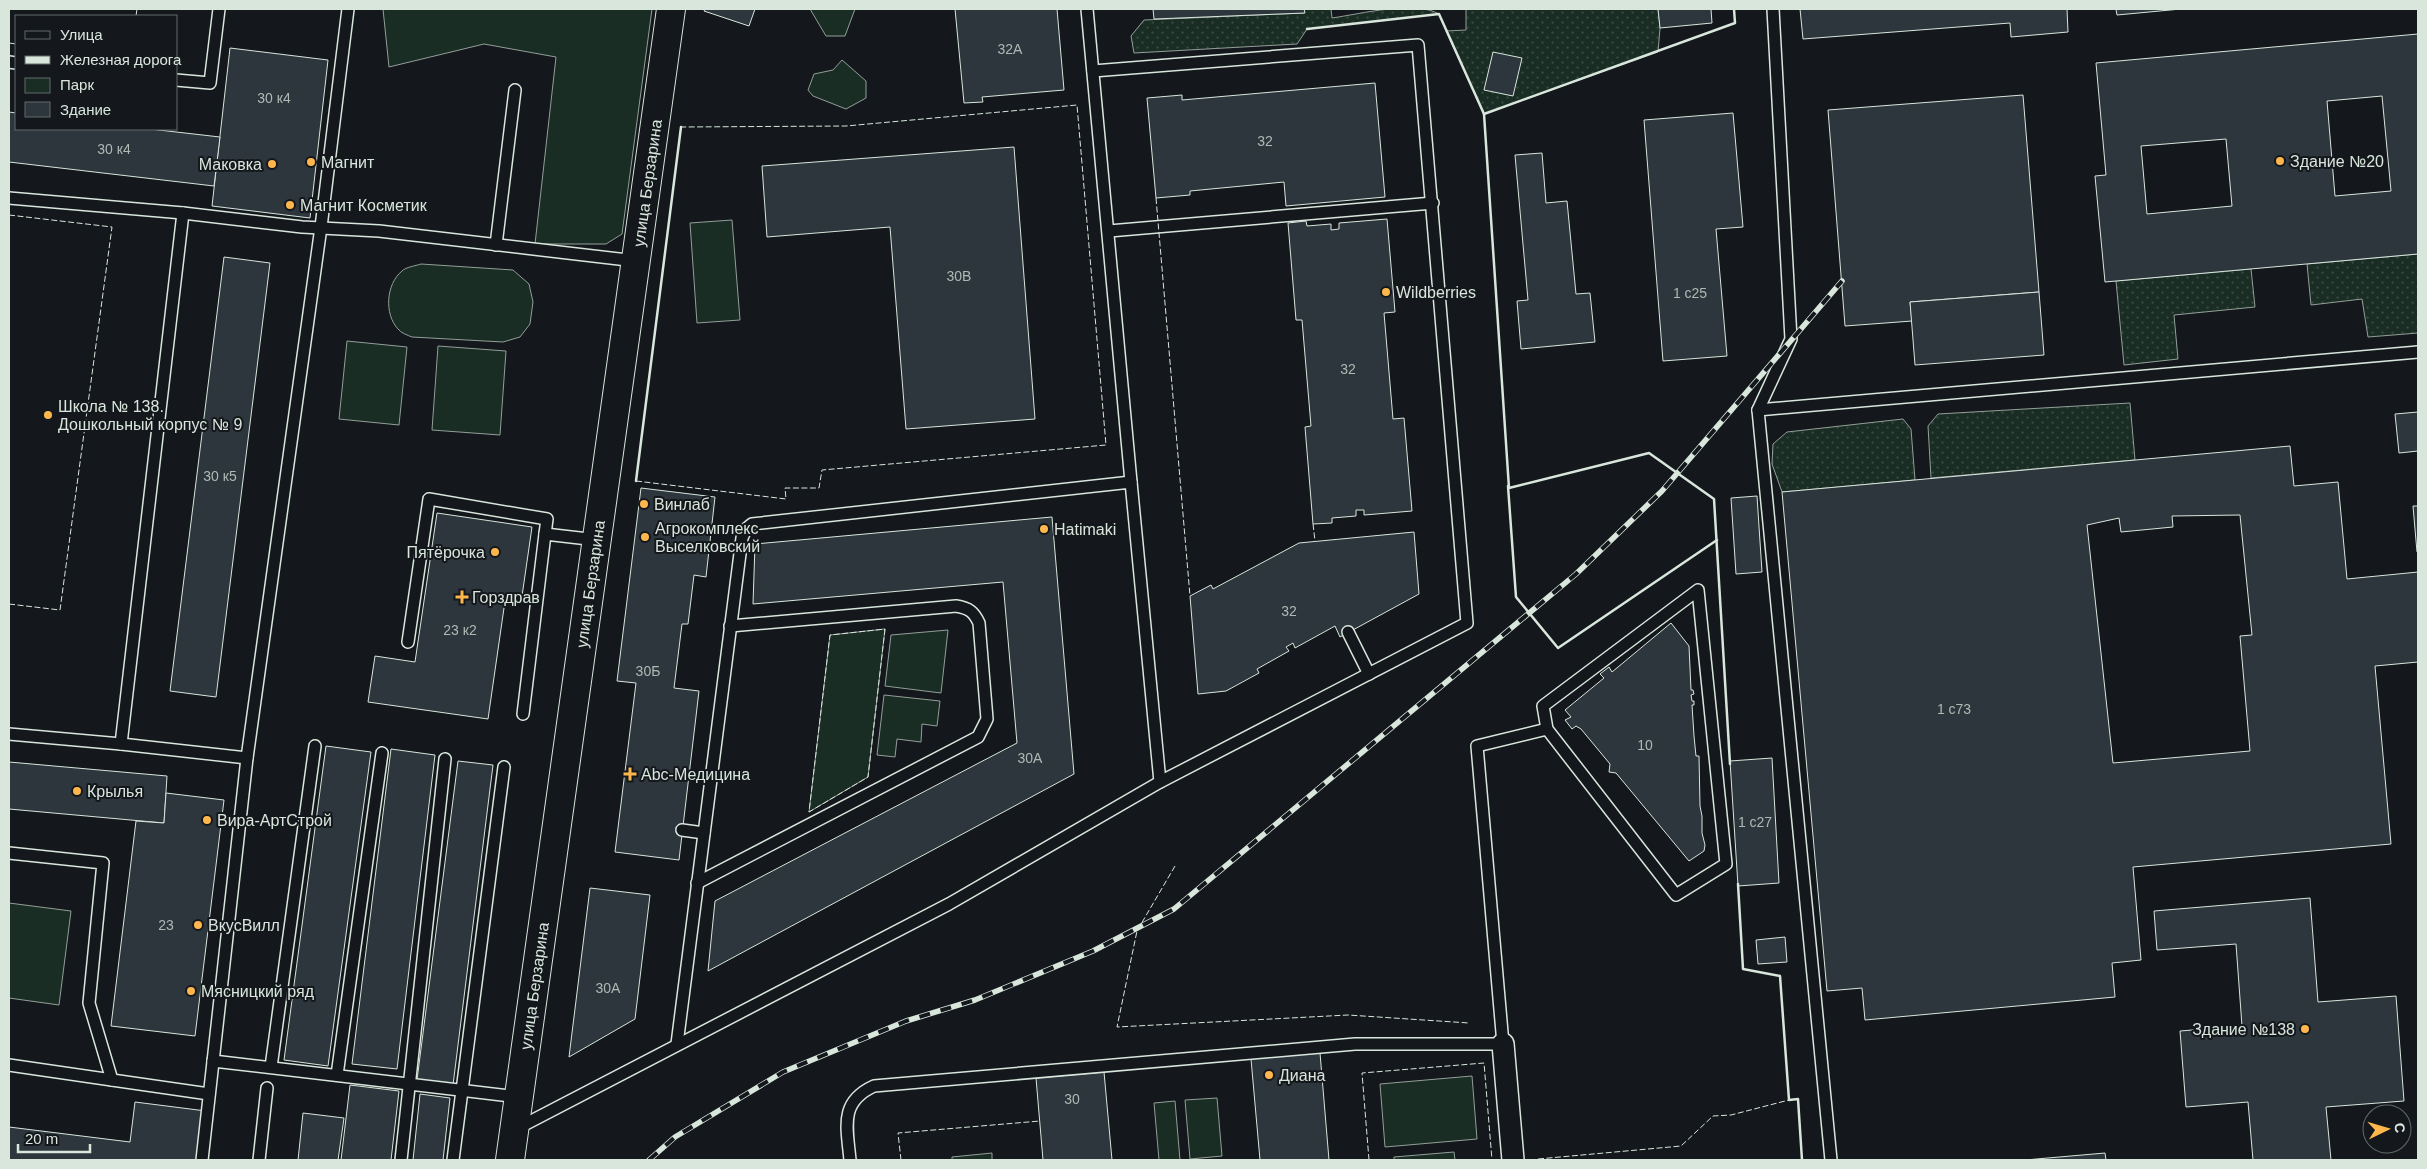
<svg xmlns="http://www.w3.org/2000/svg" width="2427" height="1169" font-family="Helvetica,sans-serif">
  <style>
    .grass { fill: url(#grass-dots); stroke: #939e99 }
    .green { fill: #1a2d24; stroke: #939e99 }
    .building { fill: #2c363c; stroke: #d8e6dc; fill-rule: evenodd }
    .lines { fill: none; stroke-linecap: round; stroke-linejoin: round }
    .lane-casing { stroke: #d8e6dc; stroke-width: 14 }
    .street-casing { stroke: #d8e6dc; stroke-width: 24 }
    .secondary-casing { stroke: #d8e6dc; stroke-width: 30 }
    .lane { stroke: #14181c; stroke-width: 11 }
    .street { stroke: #14181c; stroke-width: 21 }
    .secondary { stroke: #14181c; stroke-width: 28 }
    .rail-casing { stroke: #d8e6dc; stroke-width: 5.5 }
    .rail { stroke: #14181c; stroke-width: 4; stroke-dasharray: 11; stroke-linecap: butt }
    .fence { stroke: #d8e6dc; stroke-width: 1; stroke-dasharray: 6 2.5; stroke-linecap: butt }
    .wall { stroke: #d8e6dc; stroke-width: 2.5 }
    .poi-dot { fill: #ffb74d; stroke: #14181c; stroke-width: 2 }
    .labels { text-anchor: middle; stroke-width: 4; stroke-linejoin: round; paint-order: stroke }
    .number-label { font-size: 14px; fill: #adbab4 }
    .poi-label { font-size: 16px; fill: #d8e6dc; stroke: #14181c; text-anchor: start }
    .street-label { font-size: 16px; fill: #d8e6dc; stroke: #14181c }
  </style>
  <defs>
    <pattern id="grass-dots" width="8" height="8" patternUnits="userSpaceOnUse" patternTransform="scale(1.25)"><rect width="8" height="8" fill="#1a2d24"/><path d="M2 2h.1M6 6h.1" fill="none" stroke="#3b4b43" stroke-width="1.8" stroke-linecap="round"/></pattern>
  </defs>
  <rect width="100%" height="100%" fill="#14181c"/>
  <g class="grass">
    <path d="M1304,9H1331L1332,18C1360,14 1415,0 1439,14L1307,29L1297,44L1134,53L1131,36L1144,20L1304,13Z"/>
    <polygon points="1466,9 1658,9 1660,28 1658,52 1484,114 1446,31 1466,30"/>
    <polygon points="2418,254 2418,333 2368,337 2362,299 2311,305 2307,264"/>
    <polygon points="2251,269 2255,307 2174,315 2178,359 2124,365 2116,281"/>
    <polygon points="2130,403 2135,460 1931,478 1928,426 1938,414"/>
    <polygon points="1903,419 1911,429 1915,480 1782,492 1772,464 1773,444 1787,432"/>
  </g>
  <g class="green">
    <polygon points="383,9 652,9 622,234 606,244 535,244 556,57 484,44 389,67"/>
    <polygon points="810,9 855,9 845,36 826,36"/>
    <polygon points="842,60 866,81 866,98 846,109 813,96 808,90 814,74 833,70"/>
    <polygon points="732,220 740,320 697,323 690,223"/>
    <path d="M421,264L513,270L529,284L533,302L530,324L520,337L503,342L412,337C407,335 401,333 398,329C384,314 386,284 402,271C406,267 415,266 421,264Z"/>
    <polygon points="347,341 407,347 399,425 339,419"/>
    <polygon points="438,346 506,351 500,435 432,430"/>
    <polygon points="885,629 868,777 809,812 830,635"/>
    <polygon points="948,630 941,693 885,686 891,635"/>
    <polygon points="884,695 940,701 937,726 922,724 921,742 897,739 895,757 877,755"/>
    <polygon points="9,903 71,911 59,1005 9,998"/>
    <polygon points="1472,1076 1477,1139 1385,1147 1380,1084"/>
    <polygon points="1217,1098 1222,1156 1190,1159 1185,1100"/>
    <polygon points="1175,1101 1180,1160 1159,1160 1154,1103"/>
    <polygon points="1454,1152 1455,1160 1394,1160 1394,1157"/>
    <polygon points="992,1153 992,1160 952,1160 952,1157"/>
  </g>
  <g class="building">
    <polygon points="705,9 755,9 749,26 704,11"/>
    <polygon points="955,9 1057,9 1064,90 982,97 983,102 964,103"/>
    <polygon points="1153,9 1304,9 1305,13 1154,19"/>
    <polygon points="1658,9 1711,9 1712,23 1660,28"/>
    <polygon points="1800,9 2067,9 2068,32 2011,37 2010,23 1803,39"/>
    <polygon points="2116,9 2181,9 2117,15"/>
    <path d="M2418,34V254L2105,282L2095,176L2106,175L2096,63ZM2382,96L2391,191L2335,196L2327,101ZM2226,139L2232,206L2147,214L2141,146Z"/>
    <polygon points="230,48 328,60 310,218 212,206"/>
    <polygon points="1493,52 1522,58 1513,96 1484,90"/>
    <polygon points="1375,83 1385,197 1286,206 1284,182 1190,191 1190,195 1156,198 1147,98 1182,95 1182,100"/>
    <polygon points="2023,95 2039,292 1910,302 1912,321 1845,326 1828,110"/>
    <polygon points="9,112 16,113 16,129 150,129 220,137 214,186 9,162"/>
    <polygon points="1733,113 1743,227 1716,229 1727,356 1663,361 1644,120"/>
    <polygon points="1014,147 1035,419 906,429 890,227 767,237 762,166"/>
    <polygon points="1542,153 1546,203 1567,201 1576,294 1590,293 1595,342 1521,349 1517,301 1528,300 1515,155"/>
    <polygon points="1387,219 1395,312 1384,313 1393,419 1404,418 1412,511 1364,515 1364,510 1356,510 1356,516 1332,518 1332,523 1313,524 1305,427 1311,426 1302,320 1296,320 1288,223 1306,221 1307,226 1331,224 1331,230 1339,229 1339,223"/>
    <polygon points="224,257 270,263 216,697 170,691"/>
    <polygon points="2039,292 2044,355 1915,365 1910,302"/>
    <polygon points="2418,412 2418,451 2399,453 2395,414"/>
    <path d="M2290,446L2294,486L2338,482L2347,579L2418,572V662L2375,666L2391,844L2133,867L2141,960L2112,963L2115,997L1865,1020L1862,988L1827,991L1782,492ZM2240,515L2252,635L2240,636L2250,751L2113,763L2087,525L2119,518L2121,532L2173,527L2172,516Z"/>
    <polygon points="641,488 715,497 706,577 694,575 688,624 682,624 674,688 699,691 679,860 615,852 636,683 617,681"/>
    <polygon points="1757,496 1762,572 1736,574 1731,498"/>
    <polygon points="2413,506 2418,506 2418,552 2417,552"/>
    <polygon points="437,513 532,527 521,603 505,601 488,719 368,702 375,656 415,662"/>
    <polygon points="1052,517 1074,774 708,971 715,901 1017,743 1003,582 753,604 755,544"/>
    <polygon points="1414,532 1419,594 1340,637 1335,626 1295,648 1293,643 1286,647 1289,651 1257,669 1259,673 1226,691 1198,694 1190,596 1211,585 1213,589 1299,543"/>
    <polygon points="1671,623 1689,646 1691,690 1693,690 1694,694 1691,695 1692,701 1694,701 1694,705 1692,705 1694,736 1696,756 1699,756 1700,806 1702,816 1702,833 1705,845 1704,851 1689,861 1616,773 1609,772 1610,764 1581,729 1576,726 1572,729 1565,720 1571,717 1565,710 1604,678 1600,674 1609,667 1612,672"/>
    <polygon points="326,746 371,752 328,1066 284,1060"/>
    <polygon points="391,749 435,755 397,1069 352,1064"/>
    <polygon points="1772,758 1779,883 1738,886 1730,761"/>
    <polygon points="458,761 493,765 453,1085 417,1080"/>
    <polygon points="9,762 167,776 164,823 9,809"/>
    <polygon points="166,793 224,800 195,1036 111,1026 136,821 164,823"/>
    <polygon points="590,888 650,895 635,1019 569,1057"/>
    <polygon points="2310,898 2318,1002 2396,996 2404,1101 2326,1107 2331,1160 2253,1160 2248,1102 2186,1107 2180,1031 2242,1026 2236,944 2157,950 2154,911"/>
    <polygon points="1785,937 1787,962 1758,964 1756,940"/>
    <polygon points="1320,1053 1329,1160 1260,1160 1251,1059"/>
    <polygon points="1104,1072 1112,1160 1043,1160 1036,1078"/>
    <polygon points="350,1085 399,1091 391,1160 341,1160"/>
    <polygon points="420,1094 450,1098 443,1160 413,1160"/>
    <polygon points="135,1102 206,1111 199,1160 9,1160 9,1127 130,1142"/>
    <polygon points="303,1113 344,1118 338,1160 298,1160"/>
    <polygon points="2105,1153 2106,1160 2025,1160"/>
  </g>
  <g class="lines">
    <defs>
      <g id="lane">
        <polyline points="1087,9 1131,482"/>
        <polyline points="9,62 16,63"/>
        <polyline points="176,80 210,83 219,9"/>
        <polyline points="9,198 183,213 302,227 379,231 636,261"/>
        <polyline points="1109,231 1433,203"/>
        <polyline points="496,245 515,90"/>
        <polyline points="1758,410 1791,339 1773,9"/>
        <polyline points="1348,632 1369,674"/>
        <polyline points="408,642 429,499 547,519 545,534"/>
        <polyline points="523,714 545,534 597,540"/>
        <polyline points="9,734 121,744 183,213"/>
        <polyline points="121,744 247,758"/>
        <polyline points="682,830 704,833"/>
        <polyline points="9,853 103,863 89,1003 112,1080 209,1094"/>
        <path d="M697,883L978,737L987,719L979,623C974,612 969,608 956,606L730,626"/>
        <polyline points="677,1044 742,538 746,529 752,524 1131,482 1160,782"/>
        <polyline points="213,1061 519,1097"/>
        <polyline points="9,1065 112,1080"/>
        <polyline points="271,1067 315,746"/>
        <polyline points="337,1075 382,753"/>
        <polyline points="516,1129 949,904 1160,782 1467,623 1418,45 1093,71"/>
        <polyline points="202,1160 247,758 321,227 348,9"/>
        <polyline points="259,1160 267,1088"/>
        <polyline points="401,1160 445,759"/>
        <polyline points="453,1160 504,767"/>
        <path d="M850,1160C847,1127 839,1102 874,1086L1355,1044H1503L1477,746L1547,729L1676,895L1726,864L1698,590L1543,706L1547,729"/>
        <polyline points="1831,1160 1758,410 2418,352"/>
      </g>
      <polyline id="street" points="1503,1044 1513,1160"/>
      <polyline id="secondary" points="510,1160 671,9"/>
    </defs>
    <use href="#lane" class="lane-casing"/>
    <use href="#street" class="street-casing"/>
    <use href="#secondary" class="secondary-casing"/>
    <use href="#lane" class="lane"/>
    <use href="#street" class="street"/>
    <use href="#secondary" class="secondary"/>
    <defs>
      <polyline id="rail" points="649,1160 675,1137 783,1072 906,1021 975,1000 1093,951 1174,909 1576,574 1662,491 1842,281"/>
    </defs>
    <use href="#rail" class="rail-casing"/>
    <use href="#rail" class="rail"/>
    <g class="fence">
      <polyline points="136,16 137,9"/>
      <polyline points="9,43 16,44"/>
      <polyline points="1156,198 1190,596"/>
      <polyline points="9,215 112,227 60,610 9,604"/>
      <polyline points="636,481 786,499 785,488 819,488 822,470 1106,445 1077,105 846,126 681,127"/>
      <polyline points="1313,524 1315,541"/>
      <polygon points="885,629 868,777 809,812 830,635"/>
      <polyline points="1175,866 1137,931 1117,1027 1348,1015 1469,1023"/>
      <polyline points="1538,1159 1681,1146 1713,1116 1731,1115 1789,1100"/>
      <polyline points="901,1160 898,1133 1040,1121"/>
      <polyline points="1369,1160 1362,1073 1484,1063 1492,1160"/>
    </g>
    <g class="wall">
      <polyline points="1307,29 1439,14 1484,114 1509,488 1649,453 1714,499 1730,764"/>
      <polyline points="1484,114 1735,23 1734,9"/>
      <polyline points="636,481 681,127"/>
      <polyline points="1508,486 1516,597 1558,648 1717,540"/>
      <polyline points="1738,884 1743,969 1780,976 1789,1100 1798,1099 1802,1160"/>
    </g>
  </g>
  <g class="poi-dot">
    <circle cx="2280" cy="161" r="5"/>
    <circle cx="311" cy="162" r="5"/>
    <circle cx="272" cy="164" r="5"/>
    <circle cx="290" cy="205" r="5"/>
    <circle cx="1386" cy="292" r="5"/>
    <circle cx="48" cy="415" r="5"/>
    <circle cx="644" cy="504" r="5"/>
    <circle cx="1044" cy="529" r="5"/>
    <circle cx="645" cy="537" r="5"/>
    <circle cx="495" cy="552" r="5"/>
    <path d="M459.5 589.5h5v5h5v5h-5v5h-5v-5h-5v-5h5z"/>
    <path d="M627.5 766.5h5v5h5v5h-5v5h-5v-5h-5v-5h5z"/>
    <circle cx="77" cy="791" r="5"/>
    <circle cx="207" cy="820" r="5"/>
    <circle cx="198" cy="925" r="5"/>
    <circle cx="191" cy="991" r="5"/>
    <circle cx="2305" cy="1029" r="5"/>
    <circle cx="1269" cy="1075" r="5"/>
  </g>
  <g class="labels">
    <g class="number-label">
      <text x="1010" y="54">32А</text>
      <text x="274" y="103">30 к4</text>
      <text x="1265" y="146">32</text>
      <text x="114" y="154">30 к4</text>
      <text x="959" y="281">30В</text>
      <text x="1690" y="298">1 с25</text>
      <text x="1348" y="374">32</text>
      <text x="220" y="481">30 к5</text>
      <text x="1289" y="616">32</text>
      <text x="460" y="635">23 к2</text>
      <text x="648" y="676">30Б</text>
      <text x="1954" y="714">1 с73</text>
      <text x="1645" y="750">10</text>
      <text x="1030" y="763">30А</text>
      <text x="1755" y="827">1 с27</text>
      <text x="166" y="930">23</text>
      <text x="608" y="993">30А</text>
      <text x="1072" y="1104">30</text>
    </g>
    <g class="poi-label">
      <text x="2290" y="167">Здание №20</text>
      <text x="321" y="168">Магнит</text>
      <text x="262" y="170" text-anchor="end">Маковка</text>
      <text x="300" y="211">Магнит Косметик</text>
      <text x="1396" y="298">Wildberries</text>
      <text x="58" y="412">Школа № 138.<tspan x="58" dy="18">Дошкольный корпус № 9</tspan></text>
      <text x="654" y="510">Винлаб</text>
      <text x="655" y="534">Агрокомплекс<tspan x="655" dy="18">Выселковский</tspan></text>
      <text x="1054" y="535">Hatimaki</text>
      <text x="485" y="558" text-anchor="end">Пятёрочка</text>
      <text x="472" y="603">Горздрав</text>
      <text x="641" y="780">Abc-Медицина</text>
      <text x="87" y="797">Крылья</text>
      <text x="217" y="826">Вира-АртСтрой</text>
      <text x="208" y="931">ВкусВилл</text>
      <text x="201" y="997">Мясницкий ряд</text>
      <text x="2295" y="1035" text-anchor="end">Здание №138</text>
      <text x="1279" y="1081">Диана</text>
    </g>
    <g class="street-label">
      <text transform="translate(647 183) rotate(-82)" y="6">улица Берзарина</text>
      <text transform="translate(590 584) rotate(-82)" y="6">улица Берзарина</text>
      <text transform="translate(534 986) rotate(-82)" y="6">улица Берзарина</text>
    </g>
  </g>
  <rect width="2427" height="1169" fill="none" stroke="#d8e6dc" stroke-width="20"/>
  <rect x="15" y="15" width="162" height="115" fill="#14181c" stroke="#626a69"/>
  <rect x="25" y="31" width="25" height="8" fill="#14181c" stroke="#626a69"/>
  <text x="60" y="40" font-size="15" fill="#d8e6dc">Улица</text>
  <rect x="25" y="56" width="25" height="8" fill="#d8e6dc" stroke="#626a69"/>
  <text x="60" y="65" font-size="15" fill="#d8e6dc">Железная дорога</text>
  <rect x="25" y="78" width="25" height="15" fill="#1a2d24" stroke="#626a69"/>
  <text x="60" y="90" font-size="15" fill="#d8e6dc">Парк</text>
  <rect x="25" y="102" width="25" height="15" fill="#2c363c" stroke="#626a69"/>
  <text x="60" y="115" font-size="15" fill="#d8e6dc">Здание</text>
  <g transform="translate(2387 1129) rotate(85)"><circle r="24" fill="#14181c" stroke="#626a69"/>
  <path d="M0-4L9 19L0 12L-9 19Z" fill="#ffb74d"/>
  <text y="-8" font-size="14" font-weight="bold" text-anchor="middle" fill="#d8e6dc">С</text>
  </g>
  <path d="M18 1144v8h72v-8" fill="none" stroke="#d8e6dc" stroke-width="2.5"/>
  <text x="25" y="1144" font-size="15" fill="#d8e6dc" stroke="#14181c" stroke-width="4" paint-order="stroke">20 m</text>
</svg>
